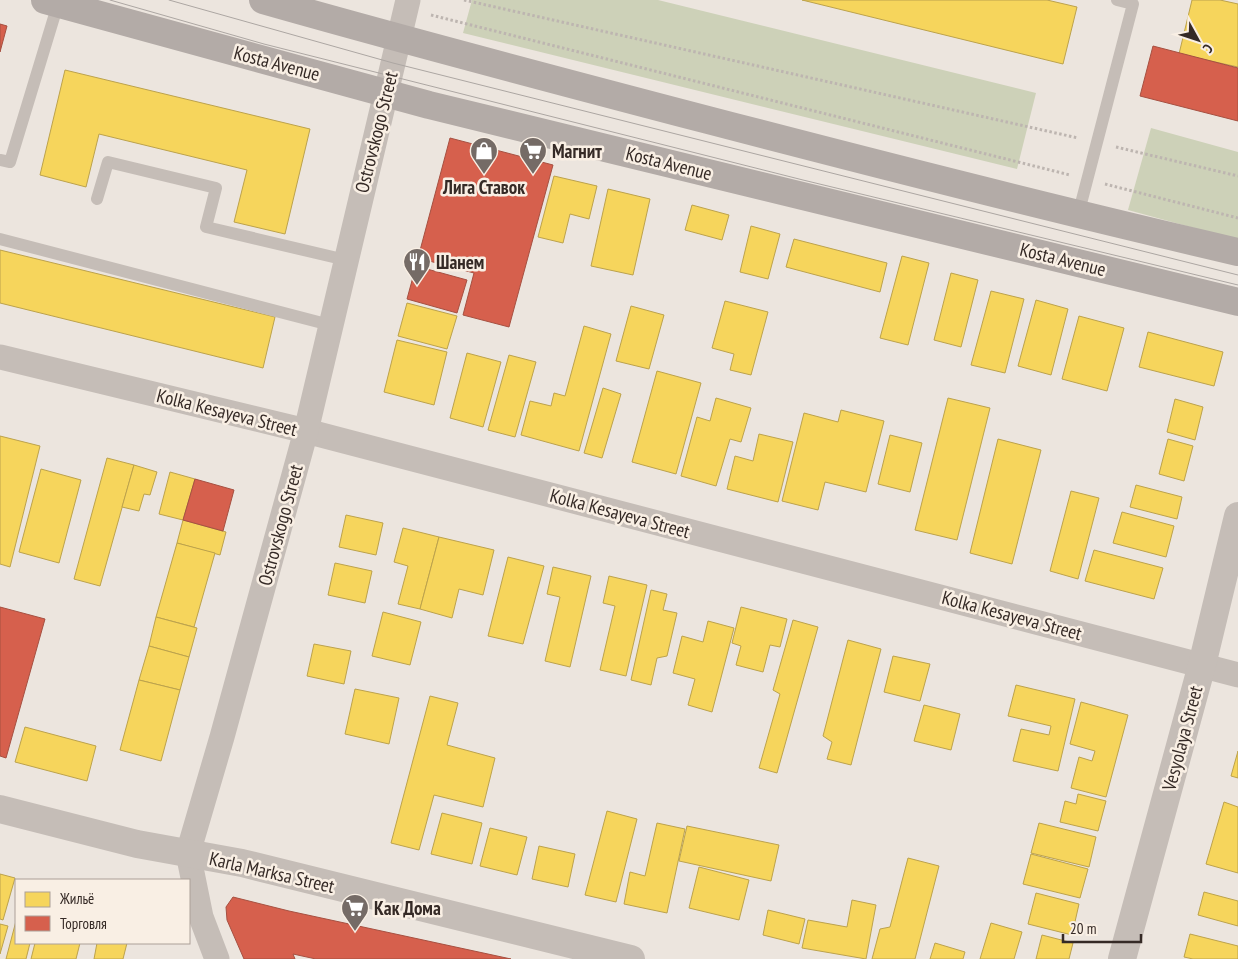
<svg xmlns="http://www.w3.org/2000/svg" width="1238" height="959" font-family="'PT Sans Narrow',sans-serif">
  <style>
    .green { fill: #cdd1b8 }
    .homes { fill: #f6d55c; stroke: #bca24c }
    .shops { fill: #d6604d; stroke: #a65041 }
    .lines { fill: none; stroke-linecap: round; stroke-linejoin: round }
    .path { stroke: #bdb5b0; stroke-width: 3; stroke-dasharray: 2.5 2.5; stroke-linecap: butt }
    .service { stroke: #c5bdb7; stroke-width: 12 }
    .minor { stroke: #c5bdb7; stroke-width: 25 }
    .tertiary { stroke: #c5bdb7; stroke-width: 28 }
    .primary { stroke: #b3aba7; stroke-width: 28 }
    .tram { stroke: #aca6a2; stroke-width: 1 }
    .labels { text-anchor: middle; stroke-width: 5; stroke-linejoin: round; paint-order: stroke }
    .street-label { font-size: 19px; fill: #352a26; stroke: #f9efe4 }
    .poi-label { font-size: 19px; font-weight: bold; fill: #352a26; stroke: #f9efe4; text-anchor: start }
  </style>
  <rect width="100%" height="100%" fill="#ece5de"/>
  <g class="green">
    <polygon points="472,0 658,0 1036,93 1017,169 463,33"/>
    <polygon points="1151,128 1238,152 1238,240 1128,210"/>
  </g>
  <g class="homes">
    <polygon points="802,0 1047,0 1077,7 1063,64"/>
    <polygon points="1192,0 1220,0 1238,4 1238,67 1179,54"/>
    <polygon points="65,70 310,129 285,234 234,222 247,170 99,134 86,187 40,175"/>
    <polygon points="554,176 597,186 589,219 570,214 563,243 538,237"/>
    <polygon points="608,189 650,199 633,275 591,266"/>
    <polygon points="692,205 729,215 722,240 685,230"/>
    <polygon points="751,226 780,234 768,279 740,272"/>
    <polygon points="794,239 887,263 880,292 786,267"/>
    <polygon points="0,250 275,317 263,368 0,303"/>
    <polygon points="902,256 929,263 908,345 880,338"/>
    <polygon points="951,273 978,280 961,347 934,340"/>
    <polygon points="991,291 1024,299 1005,373 971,365"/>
    <polygon points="1036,300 1068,309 1051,375 1018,366"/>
    <polygon points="725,301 768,312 751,375 730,370 734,354 712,348"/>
    <polygon points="407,303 457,316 447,349 398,336"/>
    <polygon points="631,306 664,315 649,369 616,361"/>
    <polygon points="1079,316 1124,328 1107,391 1062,379"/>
    <polygon points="584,326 611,334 579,451 521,435 530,401 551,406 554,393 565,396"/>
    <polygon points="1148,332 1223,352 1214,386 1139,367"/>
    <polygon points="397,340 447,352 434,405 384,392"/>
    <polygon points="467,353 501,362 483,427 450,418"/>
    <polygon points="509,355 536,362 515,437 488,430"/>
    <polygon points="657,371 701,383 676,474 632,462"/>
    <polygon points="603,388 621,394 602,458 584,453"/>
    <polygon points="716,398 751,408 741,442 730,439 716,486 681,476 697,417 710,421"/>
    <polygon points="948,398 990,408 957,540 915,530"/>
    <polygon points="1175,399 1203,407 1195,440 1167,432"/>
    <polygon points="841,410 884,421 866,492 825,482 818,510 782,501 804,413 838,422"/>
    <polygon points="759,434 793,442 778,502 727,489 735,456 753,461"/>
    <polygon points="890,435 922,443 910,492 878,484"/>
    <polygon points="0,436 40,446 10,567 0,564"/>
    <polygon points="998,439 1041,450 1012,564 970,553"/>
    <polygon points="1168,439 1193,446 1184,481 1159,474"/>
    <polygon points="107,458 134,465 100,586 74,579"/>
    <polygon points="134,465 157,472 150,495 144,494 139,511 122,507"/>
    <polygon points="41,469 81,480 59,563 19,552"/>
    <polygon points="170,472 195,479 183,520 159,514"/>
    <polygon points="1136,485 1182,497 1177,519 1130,507"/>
    <polygon points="1071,491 1099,498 1078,579 1050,571"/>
    <polygon points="1122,512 1174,526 1166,557 1113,543"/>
    <polygon points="346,515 383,523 376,555 339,547"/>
    <polygon points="183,520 226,532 220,555 177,543"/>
    <polygon points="403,528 439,537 420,609 398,604 408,566 394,562"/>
    <polygon points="439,537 494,550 483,595 459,589 452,618 420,609"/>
    <polygon points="177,543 215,553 194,627 156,617"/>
    <polygon points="1094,550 1163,568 1154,599 1085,581"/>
    <polygon points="508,557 544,566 523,644 488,636"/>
    <polygon points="335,563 372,571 365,603 328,595"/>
    <polygon points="553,567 591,576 570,667 545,661 560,597 547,594"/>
    <polygon points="609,576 647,585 626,676 600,670 615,606 603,603"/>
    <polygon points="651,590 667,594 663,610 677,613 667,656 657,658 651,685 631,680"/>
    <polygon points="741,607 787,619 780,647 770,645 763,672 736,665 741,646 732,643"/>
    <polygon points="383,612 421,622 410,665 372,656"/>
    <polygon points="156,617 197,628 189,657 149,646"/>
    <polygon points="793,620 818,627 777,773 759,768 780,694 773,690"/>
    <polygon points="708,621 734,628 712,712 688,705 695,679 673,673 682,636 703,642"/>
    <polygon points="848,640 881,649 851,765 827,759 832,742 823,736"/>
    <polygon points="314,644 351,651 344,684 307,676"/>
    <polygon points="149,646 189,657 180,690 139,680"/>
    <polygon points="893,656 930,664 920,701 884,692"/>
    <polygon points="139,680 180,690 161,761 120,750"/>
    <polygon points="1016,685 1075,699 1058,771 1013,761 1021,729 1049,735 1051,726 1008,716"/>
    <polygon points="355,689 399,698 389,744 345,734"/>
    <polygon points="430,696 458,703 447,745 495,758 483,807 434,795 419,850 391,843"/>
    <polygon points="1081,702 1128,715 1106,797 1071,788 1079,757 1092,761 1095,751 1070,744"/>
    <polygon points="924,705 960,714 951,750 914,741"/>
    <polygon points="25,727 96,746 87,781 15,762"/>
    <polygon points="1238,751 1238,778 1231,776"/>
    <polygon points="1078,794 1106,801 1098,831 1060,822 1065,801 1076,804"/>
    <polygon points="1224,802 1238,807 1238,873 1206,864"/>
    <polygon points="607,811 637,819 616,902 585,895"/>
    <polygon points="442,813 482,823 472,864 431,854"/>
    <polygon points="657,823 685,829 667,913 624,904 630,872 645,876"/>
    <polygon points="1039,823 1096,837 1089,867 1031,853"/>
    <polygon points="687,826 779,845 771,881 679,861"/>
    <polygon points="490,828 527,837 517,875 480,866"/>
    <polygon points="539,846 575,854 568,887 532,879"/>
    <polygon points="1031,854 1088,869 1080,898 1023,884"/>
    <polygon points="908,858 939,866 915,959 872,959 880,929 890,927"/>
    <polygon points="699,867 749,880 739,920 689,908"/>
    <polygon points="0,874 15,878 3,920 0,919"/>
    <polygon points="1204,892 1238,901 1238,926 1198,915"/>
    <polygon points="1036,893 1079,904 1072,935 1028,924"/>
    <polygon points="852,900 876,905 866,959 802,948 808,920 847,927"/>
    <polygon points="768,910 805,919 799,944 763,935"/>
    <polygon points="16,921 16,943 30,943 26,959 6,959"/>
    <polygon points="991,923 1022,932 1014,959 980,959"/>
    <polygon points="0,924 8,926 0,954"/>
    <polygon points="1190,934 1238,946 1238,959 1193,959 1184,957"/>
    <polygon points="1042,935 1073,943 1069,959 1036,959"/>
    <polygon points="35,943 80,943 76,959 31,959"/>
    <polygon points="97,943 127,943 123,959 94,959"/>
    <polygon points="935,943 965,952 963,959 930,959"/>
  </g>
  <g class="shops">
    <polygon points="0,24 7,26 0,52"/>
    <polygon points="1153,46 1238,68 1238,121 1140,96"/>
    <polygon points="450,138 553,165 509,327 463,315 474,273 418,258"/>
    <polygon points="416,266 467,280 457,313 407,299"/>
    <polygon points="195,479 234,490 223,531 183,520"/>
    <polygon points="0,607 45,619 6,758 0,756"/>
    <polygon points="233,897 289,911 511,959 316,959 293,954 295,959 244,959 227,920 226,907"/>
  </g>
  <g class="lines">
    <g class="path">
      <polyline points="464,0 1078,138"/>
      <polyline points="431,15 1070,175"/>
      <polyline points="1116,147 1238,176"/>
      <polyline points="1105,184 1238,218"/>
    </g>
    <g class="service">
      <polyline points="0,160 10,162 58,4"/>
      <polyline points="97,199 108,162 216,188 206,227 346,260"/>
      <polyline points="1078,215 1133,4 1117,0"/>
      <polyline points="0,239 330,325"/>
    </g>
    <g class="minor">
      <polyline points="0,357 306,431 1238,675"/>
      <polyline points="217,959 201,917 188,853 222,737 306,431 408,0"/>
    </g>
    <g class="tertiary">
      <polyline points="0,809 137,844 242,863 631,959"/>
      <polyline points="1122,959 1202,665 1238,516"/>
    </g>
    <g class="primary">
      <polyline points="45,0 429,105 1238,302"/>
      <path d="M263,0C410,42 559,81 708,120C884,166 1060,211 1238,252"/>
    </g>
    <g class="tram">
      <polyline points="110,0 264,44 803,180 1238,285"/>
      <polyline points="169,0 393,63 1238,275"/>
    </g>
  </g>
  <defs>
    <symbol id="shop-pin" viewBox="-11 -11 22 30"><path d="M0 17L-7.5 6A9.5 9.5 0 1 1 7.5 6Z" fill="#756b66" stroke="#f9efe4"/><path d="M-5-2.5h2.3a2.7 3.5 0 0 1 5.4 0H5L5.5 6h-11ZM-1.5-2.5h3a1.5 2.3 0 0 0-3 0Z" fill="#fff"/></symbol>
    <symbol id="supermarket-pin" viewBox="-11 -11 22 30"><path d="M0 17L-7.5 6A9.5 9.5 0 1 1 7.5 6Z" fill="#756b66" stroke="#f9efe4"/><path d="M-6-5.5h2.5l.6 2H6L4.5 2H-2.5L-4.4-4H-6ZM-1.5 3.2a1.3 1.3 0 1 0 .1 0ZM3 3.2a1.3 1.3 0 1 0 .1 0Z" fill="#fff"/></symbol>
    <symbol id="restaurant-pin" viewBox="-11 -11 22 30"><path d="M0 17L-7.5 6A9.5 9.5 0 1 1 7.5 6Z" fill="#756b66" stroke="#f9efe4"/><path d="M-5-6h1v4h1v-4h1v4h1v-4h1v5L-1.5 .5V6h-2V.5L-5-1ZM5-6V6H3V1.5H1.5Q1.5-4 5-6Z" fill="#fff"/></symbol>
  </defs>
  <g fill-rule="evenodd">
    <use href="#shop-pin" x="468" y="135" width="32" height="43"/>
    <use href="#supermarket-pin" x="517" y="135" width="32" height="43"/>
    <use href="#restaurant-pin" x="401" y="246" width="32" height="43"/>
    <use href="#supermarket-pin" x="339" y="892" width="32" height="43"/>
  </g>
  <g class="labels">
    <g class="street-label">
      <text transform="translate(277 63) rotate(15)" y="7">Kosta Avenue</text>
      <text transform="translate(376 132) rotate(-76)" y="7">Ostrovskogo Street</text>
      <text transform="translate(669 163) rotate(14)" y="7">Kosta Avenue</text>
      <text transform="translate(1063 259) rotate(14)" y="7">Kosta Avenue</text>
      <text transform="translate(227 412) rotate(14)" y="7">Kolka Kesayeva Street</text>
      <text transform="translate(620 513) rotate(15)" y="7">Kolka Kesayeva Street</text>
      <text transform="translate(280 525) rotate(-75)" y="7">Ostrovskogo Street</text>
      <text transform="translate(1012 615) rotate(15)" y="7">Kolka Kesayeva Street</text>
      <text transform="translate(1182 738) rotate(-75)" y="7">Vesyolaya Street</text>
      <text transform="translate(272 872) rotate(13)" y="7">Karla Marksa Street</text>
    </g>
    <g class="poi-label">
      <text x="552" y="158">Магнит</text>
      <text x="484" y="194" text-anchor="middle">Лига Ставок</text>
      <text x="436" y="269">Шанем</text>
      <text x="374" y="915">Как Дома</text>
    </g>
  </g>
  <rect x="15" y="879" width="175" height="65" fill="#f9efe4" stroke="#aba098"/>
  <rect x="25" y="892" width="25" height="15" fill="#f6d55c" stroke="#aba098"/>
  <text x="60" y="904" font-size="15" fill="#352a26">Жильё</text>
  <rect x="25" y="916" width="25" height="15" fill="#d6604d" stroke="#aba098"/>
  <text x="60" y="929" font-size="15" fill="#352a26">Торговля</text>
  <g transform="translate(1198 40) rotate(130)" stroke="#f9efe4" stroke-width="4" paint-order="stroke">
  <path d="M0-4L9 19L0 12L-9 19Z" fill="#352a26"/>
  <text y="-8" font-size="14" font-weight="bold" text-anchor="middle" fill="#352a26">С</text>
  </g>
  <path d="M1063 934v8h78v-8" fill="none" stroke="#352a26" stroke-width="2.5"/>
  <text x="1070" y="934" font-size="15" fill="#352a26" stroke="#f9efe4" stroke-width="4" paint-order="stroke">20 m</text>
</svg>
